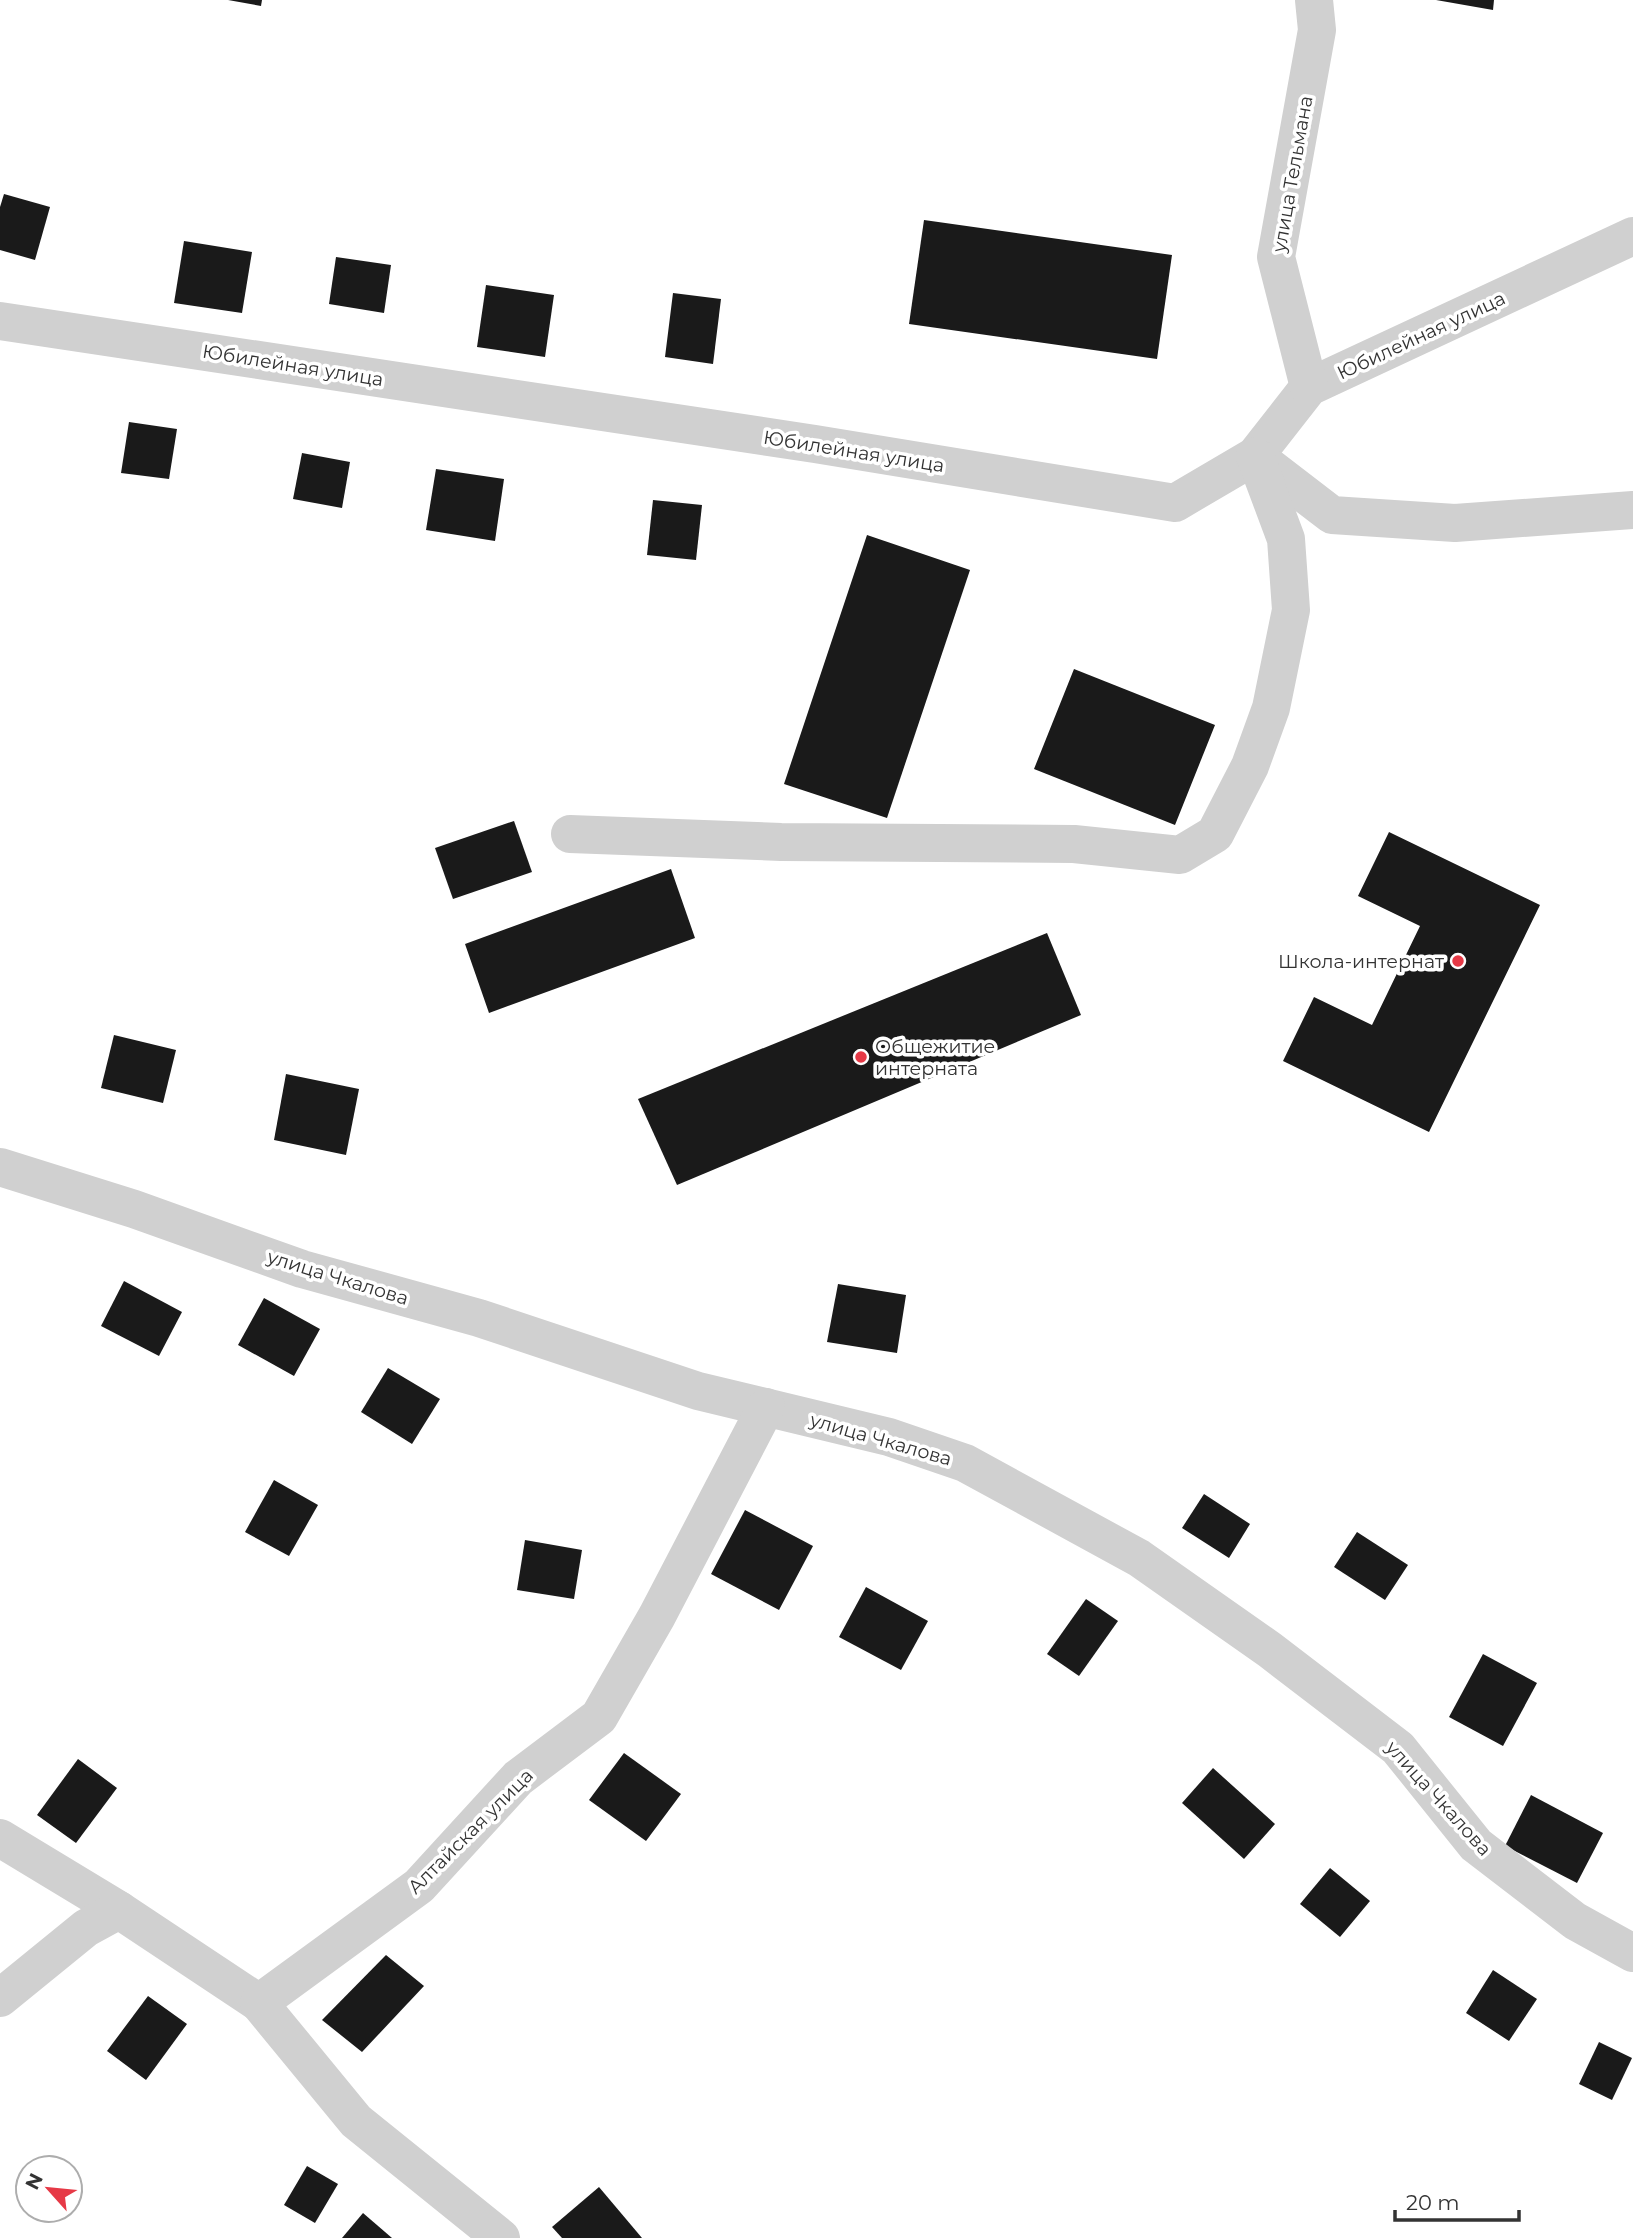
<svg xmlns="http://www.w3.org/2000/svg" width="1633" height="2238" font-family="Montserrat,sans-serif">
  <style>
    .building { fill: #1a1a1a }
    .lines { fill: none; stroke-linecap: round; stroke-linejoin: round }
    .minor { stroke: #d0d0d0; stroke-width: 38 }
    .poi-dot { fill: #e63946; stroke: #fff; stroke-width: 2.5 }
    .labels { text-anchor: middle; stroke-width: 7; stroke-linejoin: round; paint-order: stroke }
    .street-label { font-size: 19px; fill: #333; stroke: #fff }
    .poi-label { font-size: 19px; fill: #333; stroke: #fff; text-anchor: end }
  </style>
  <rect width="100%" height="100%" fill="#fff"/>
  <g class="building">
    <polygon points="228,0 262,0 261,6"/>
    <polygon points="1436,0 1494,0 1493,10"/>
    <polygon points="4,194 50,207 35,260 0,250 0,207"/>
    <polygon points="924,220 1172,255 1157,359 909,324"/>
    <polygon points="184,241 252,252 242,313 174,303"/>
    <polygon points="336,257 391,265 384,313 329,304"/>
    <polygon points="486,285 554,295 545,357 477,347"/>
    <polygon points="673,293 721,299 713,364 665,357"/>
    <polygon points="129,422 177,429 169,479 121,473"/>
    <polygon points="302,453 350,462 342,508 293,499"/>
    <polygon points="436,469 504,479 495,541 426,530"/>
    <polygon points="653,500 702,505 696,560 647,555"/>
    <polygon points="867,535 970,570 887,818 784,784"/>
    <polygon points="1074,669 1215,725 1175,825 1034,769"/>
    <polygon points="514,821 532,872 453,899 435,848"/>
    <polygon points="1389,832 1540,905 1429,1132 1283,1061 1314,997 1372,1025 1420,926 1358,896"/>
    <polygon points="671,869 695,938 489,1013 465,944"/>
    <polygon points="1047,933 1081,1015 677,1185 638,1099"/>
    <polygon points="114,1035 176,1050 163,1103 101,1088"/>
    <polygon points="286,1074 359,1089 346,1155 274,1140"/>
    <polygon points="124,1281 182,1312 159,1356 101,1326"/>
    <polygon points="838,1284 906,1295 897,1353 827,1342"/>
    <polygon points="264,1298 320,1329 294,1376 238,1345"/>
    <polygon points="388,1368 440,1399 412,1444 361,1412"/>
    <polygon points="274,1480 318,1505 289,1556 245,1532"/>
    <polygon points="1204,1494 1250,1524 1229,1558 1182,1528"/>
    <polygon points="745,1510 813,1546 779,1610 711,1574"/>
    <polygon points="1357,1532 1408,1565 1385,1600 1334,1567"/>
    <polygon points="525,1540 582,1550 574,1599 517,1590"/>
    <polygon points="866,1587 928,1621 901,1670 839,1637"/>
    <polygon points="1086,1599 1118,1621 1079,1676 1047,1654"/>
    <polygon points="1483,1654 1537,1683 1503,1746 1449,1717"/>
    <polygon points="624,1753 681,1794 646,1841 589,1800"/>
    <polygon points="78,1759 117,1788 76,1843 37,1815"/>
    <polygon points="1213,1768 1275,1824 1244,1859 1182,1803"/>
    <polygon points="1531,1795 1603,1833 1577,1883 1505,1846"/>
    <polygon points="1330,1868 1370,1901 1340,1937 1300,1904"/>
    <polygon points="386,1955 424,1986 362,2052 322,2020"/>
    <polygon points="1493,1970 1537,1999 1509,2041 1466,2013"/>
    <polygon points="148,1996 187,2024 146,2080 107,2051"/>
    <polygon points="1599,2042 1632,2058 1612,2100 1579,2084"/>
    <polygon points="307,2166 338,2184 315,2223 284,2205"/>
    <polygon points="599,2187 642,2238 562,2238 552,2227"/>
    <polygon points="363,2213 392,2238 342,2238"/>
  </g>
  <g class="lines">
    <g class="minor">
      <polyline points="0,321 815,444 1175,503 1255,456 1309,387 1633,236"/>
      <polyline points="1309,387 1276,257 1317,30 1314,0"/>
      <polyline points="1255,456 1332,515 1455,523 1633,510"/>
      <polyline points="570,834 781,842 1074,844 1180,855 1215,834 1250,766 1271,708 1291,610 1286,539 1255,456"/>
      <polyline points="0,1167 134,1209 302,1269 479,1318 698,1391 889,1437 965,1463 1139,1558 1270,1650 1398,1748 1476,1845 1575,1921 1633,1953"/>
      <polyline points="0,1838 119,1910"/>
      <polyline points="0,1998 86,1928 119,1910 259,2003"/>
      <polyline points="501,2238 356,2121 259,2003 419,1886 518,1778 599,1717 657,1616 766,1407"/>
    </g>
  </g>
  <g class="poi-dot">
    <circle cx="1458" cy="961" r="7"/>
    <circle cx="861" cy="1057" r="7"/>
  </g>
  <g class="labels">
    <g class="street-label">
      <text transform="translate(1292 174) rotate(-80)" y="7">улица Тельмана</text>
      <text transform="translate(1421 335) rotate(-25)" y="7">Юбилейная улица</text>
      <text transform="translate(293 365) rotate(9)" y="7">Юбилейная улица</text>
      <text transform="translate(854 451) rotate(9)" y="7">Юбилейная улица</text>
      <text transform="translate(338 1277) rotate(17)" y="7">улица Чкалова</text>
      <text transform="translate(881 1439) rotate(16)" y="7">улица Чкалова</text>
      <text transform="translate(1439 1798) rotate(48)" y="7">улица Чкалова</text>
      <text transform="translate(470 1831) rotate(-45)" y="7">Алтайская улица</text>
    </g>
    <g class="poi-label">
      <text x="1444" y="968">Школа-интернат</text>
      <text x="875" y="1053" text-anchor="start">Общежитие<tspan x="875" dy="22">интерната</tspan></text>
    </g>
  </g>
  <g transform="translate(49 2189) rotate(297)"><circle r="33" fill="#ffffff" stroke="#adadad" stroke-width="2"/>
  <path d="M0-5L12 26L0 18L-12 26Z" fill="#e63946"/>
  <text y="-10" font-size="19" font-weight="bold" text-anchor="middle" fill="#333333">N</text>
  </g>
  <path d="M1395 2210v10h124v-10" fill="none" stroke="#333333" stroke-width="3.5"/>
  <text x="1406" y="2210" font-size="21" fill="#333333" stroke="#ffffff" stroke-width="5" paint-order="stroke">20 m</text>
</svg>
